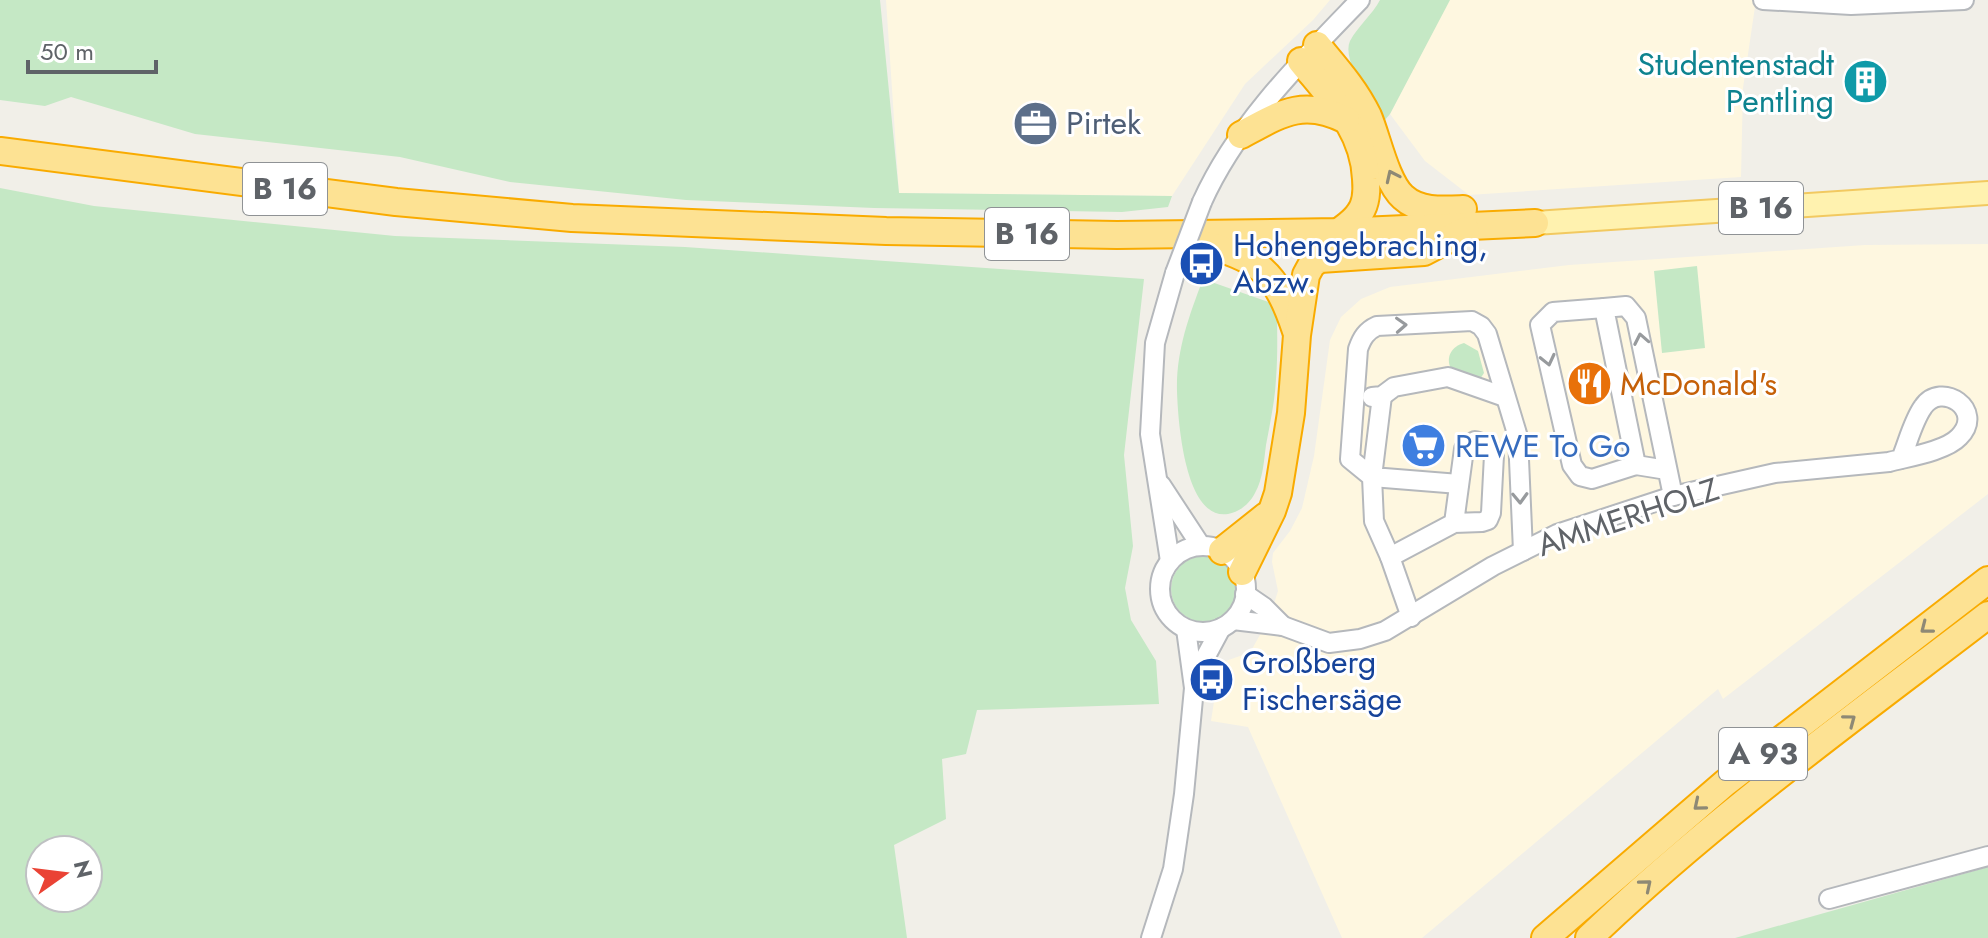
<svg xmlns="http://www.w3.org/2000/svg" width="1988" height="938" font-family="Jost,sans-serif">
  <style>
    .commercial { fill: #fef7e0 }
    .green { fill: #c5e8c5; fill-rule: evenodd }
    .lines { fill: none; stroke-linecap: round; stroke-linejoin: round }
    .minor-casing { stroke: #b5b8bc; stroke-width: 22 }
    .major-casing { stroke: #f2c960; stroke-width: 26 }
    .highway-casing { stroke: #f9ab00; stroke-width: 30 }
    .minor { stroke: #fff; stroke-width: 18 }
    .major { stroke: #fff2af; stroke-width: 22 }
    .highway { stroke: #fde293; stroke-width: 26 }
    .minor-bridge-casing { stroke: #b5b8bc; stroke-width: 22; stroke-linecap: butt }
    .minor-bridge { stroke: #fff; stroke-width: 18 }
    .oneway { stroke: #8e8975 }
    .oneway2 { stroke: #979a9d }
    .labels { text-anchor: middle; stroke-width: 6; stroke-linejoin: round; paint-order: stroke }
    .shield { fill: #fff; stroke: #8f9295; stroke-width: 2 }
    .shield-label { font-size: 30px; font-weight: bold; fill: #5f6368 }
    .culture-label { font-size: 32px; fill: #0d838f; stroke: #fff; text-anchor: end }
    .service-label { font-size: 32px; fill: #4e5e75; stroke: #fff; text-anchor: start }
    .transit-label { font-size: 32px; fill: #164399; stroke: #fff; text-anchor: start }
    .food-label { font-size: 32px; fill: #c56008; stroke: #fff; text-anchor: start }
    .shop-label { font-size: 32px; fill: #366cbe; stroke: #fff; text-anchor: start }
    .street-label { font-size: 32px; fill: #5f6368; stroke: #fff }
  </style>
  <rect width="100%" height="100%" fill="#f1efe8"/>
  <g class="commercial">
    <polygon points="886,0 1330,0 1313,20 1245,84 1172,196 899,193"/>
    <polygon points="1449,0 1756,0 1743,88 1741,177 1469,195 1425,161 1390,114"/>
    <polygon points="1988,244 1988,494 1723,699 1718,689 1422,938 1342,938 1248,727 1211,721 1220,663 1240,656 1252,649 1269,619 1278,591 1272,562 1273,553 1290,531 1302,508 1314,456 1330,340 1341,317 1361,299 1390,287 1569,265 1865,245"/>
  </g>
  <g class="green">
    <polygon points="0,0 880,0 899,193 1172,196 1168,207 1122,212 874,208 686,200 510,182 400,157 195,134 71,97 45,106 0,100"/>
    <path d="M1380,0H1450L1390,114L1384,121C1372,105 1341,60 1350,41C1358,26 1372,15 1380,0Z"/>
    <path d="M0,188L94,206L395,236L685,247L1144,279L1124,455L1133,546L1125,588L1131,620L1156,661L1159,704L977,710L966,754L942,759L946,819L894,845L907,938H0ZM40,850H88V898H40Z"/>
    <polygon points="1697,266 1705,348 1662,353 1654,271"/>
    <path d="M1203,279L1277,305C1277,330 1278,354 1276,379C1275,401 1270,423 1266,445C1264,460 1263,479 1255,493C1250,503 1240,512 1228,514C1185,521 1178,421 1177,391C1176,351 1189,316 1203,279Z"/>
    <path d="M1464,343L1478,351L1484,373L1480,379L1451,369C1445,357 1452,346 1464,343Z"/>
    <circle cx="1204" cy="589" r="33"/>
    <polygon points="1988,867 1988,938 1735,938"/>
  </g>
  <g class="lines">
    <defs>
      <g id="minor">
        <polyline points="1763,0 1851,5 1964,0"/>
        <path d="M1202,202C1237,124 1301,61 1360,0"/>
        <polyline points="1604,308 1553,312 1540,325 1572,465 1580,476 1592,479 1636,465"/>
        <polyline points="1382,396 1372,477 1459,484"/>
        <polyline points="1372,397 1382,396 1394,387 1448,377 1505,397"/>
        <polyline points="1667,470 1636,465 1604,308 1626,306 1636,318 1673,496"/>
        <polyline points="1161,485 1201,546"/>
        <circle cx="1203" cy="589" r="43"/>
        <path d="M1390,557L1454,523L1482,522L1488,520L1491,513L1494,455C1491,445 1485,444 1475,441L1464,449L1454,523"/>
        <polyline points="1170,561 1150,434 1155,343 1175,273"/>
        <polyline points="1245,594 1264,607 1283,626"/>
        <path d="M1411,617L1390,557L1374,521L1372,477L1350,459L1358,349C1362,338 1366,331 1377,326L1472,321L1481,326L1487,334L1518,437L1523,551"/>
        <path d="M1233,620L1283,626L1329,643L1360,639L1385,631L1493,566L1557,534L1673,496L1775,473L1889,462C1908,457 1946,451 1959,437C1986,410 1941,380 1923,407C1913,421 1908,442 1901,459"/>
        <polyline points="1195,685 1206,656 1221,628"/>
        <polyline points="1829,899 1988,856"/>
        <polyline points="1151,938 1173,869 1184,794 1194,688 1186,629"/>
      </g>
      <polyline id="major" points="1535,223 1988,193"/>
      <g id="highway">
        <path d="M1317,45C1336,68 1355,89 1368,116C1377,137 1386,182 1403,197C1419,212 1443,210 1463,209"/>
        <path d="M1301,61C1331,98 1364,130 1366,179C1367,191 1366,206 1358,215C1353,222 1345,227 1339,232"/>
        <path d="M1241,135C1280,114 1303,98 1346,120"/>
        <polyline points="0,151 396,202 572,218 886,231 1117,235 1339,232 1535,223"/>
        <path d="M1199,243C1259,258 1276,271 1296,331"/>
        <polyline points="1222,551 1266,516"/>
        <polyline points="1242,572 1272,511 1278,493 1291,413 1297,335 1306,275 1312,264 1320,259 1424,252 1466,230"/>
        <polyline points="1545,938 1725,783 1988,580"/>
        <path d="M1589,938C1712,820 1852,719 1988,615"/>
      </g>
    </defs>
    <use href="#minor" class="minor-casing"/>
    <use href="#major" class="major-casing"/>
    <use href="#highway" class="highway-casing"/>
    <use href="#minor" class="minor"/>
    <use href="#major" class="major"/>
    <use href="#highway" class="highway"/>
    <defs>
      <polyline id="minor-bridge" points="1175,273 1202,202"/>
    </defs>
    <use href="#minor-bridge" class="minor-bridge-casing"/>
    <use href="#minor-bridge" class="minor-bridge"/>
  </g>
  <defs><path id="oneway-chevron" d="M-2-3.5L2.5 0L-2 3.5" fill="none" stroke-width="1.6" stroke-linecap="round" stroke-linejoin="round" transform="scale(2)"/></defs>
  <g class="oneway">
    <use href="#oneway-chevron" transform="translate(1392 176) rotate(-115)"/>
    <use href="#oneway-chevron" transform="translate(1926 628) rotate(142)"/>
    <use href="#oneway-chevron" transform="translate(1850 720) rotate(-37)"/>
    <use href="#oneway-chevron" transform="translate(1699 805) rotate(140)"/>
    <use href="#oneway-chevron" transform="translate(1646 885) rotate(-40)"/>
  </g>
  <g class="oneway2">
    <use href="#oneway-chevron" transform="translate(1401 325) rotate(-3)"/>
    <use href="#oneway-chevron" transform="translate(1641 339) rotate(-101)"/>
    <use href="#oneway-chevron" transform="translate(1548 360) rotate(77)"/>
    <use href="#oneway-chevron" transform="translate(1520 498) rotate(88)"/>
  </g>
  <defs>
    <symbol id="building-disc" viewBox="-11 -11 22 22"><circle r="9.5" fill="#0f9aa8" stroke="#fff"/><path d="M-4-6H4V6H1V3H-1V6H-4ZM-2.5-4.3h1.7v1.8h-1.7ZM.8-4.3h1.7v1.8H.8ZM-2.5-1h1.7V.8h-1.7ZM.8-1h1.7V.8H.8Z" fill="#fff"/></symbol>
    <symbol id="office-disc" viewBox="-11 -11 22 22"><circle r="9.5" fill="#5c6f8a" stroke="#fff"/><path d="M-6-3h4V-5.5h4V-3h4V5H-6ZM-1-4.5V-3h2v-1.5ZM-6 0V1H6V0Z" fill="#fff"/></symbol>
    <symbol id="bus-disc" viewBox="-11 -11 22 22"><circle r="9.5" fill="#1a4fb4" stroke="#fff"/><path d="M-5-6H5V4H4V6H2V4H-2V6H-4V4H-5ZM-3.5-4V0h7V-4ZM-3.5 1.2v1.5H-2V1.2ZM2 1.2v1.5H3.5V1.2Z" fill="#fff"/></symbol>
    <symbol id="restaurant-disc" viewBox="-11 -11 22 22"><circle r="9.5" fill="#e8710a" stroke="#fff"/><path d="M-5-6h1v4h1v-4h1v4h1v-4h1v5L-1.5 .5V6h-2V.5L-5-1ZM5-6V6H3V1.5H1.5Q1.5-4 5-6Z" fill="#fff"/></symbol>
    <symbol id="supermarket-disc" viewBox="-11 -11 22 22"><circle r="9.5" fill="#3f7fe0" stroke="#fff"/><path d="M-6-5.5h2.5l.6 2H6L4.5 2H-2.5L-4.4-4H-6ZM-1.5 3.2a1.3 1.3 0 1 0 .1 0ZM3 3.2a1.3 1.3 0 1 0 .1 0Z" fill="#fff"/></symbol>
  </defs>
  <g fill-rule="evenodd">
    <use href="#building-disc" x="1840" y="56" width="51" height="51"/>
    <use href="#office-disc" x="1010" y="98" width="51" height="51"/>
    <use href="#bus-disc" x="1176" y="238" width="51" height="51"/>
    <use href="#restaurant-disc" x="1564" y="358" width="51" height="51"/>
    <use href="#supermarket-disc" x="1398" y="420" width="51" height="51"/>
    <use href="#bus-disc" x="1186" y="654" width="51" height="51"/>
  </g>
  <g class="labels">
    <g class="shield">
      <rect x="243" y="163" width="84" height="52" rx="6"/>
      <rect x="1719" y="182" width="84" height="52" rx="6"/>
      <rect x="985" y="208" width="84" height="52" rx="6"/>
      <rect x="1719" y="728" width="88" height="52" rx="6"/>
    </g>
    <g class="shield-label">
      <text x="285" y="199">B 16</text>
      <text x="1761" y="218">B 16</text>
      <text x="1027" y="244">B 16</text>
      <text x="1763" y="764">A 93</text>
    </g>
    <g class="culture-label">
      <text x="1834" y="75">Studentenstadt<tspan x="1834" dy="37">Pentling</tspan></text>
    </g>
    <g class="service-label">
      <text x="1066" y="134">Pirtek</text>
    </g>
    <g class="transit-label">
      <text x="1233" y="256">Hohengebraching,<tspan x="1233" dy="37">Abzw.</tspan></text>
      <text x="1242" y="673">Großberg<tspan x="1242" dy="37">Fischersäge</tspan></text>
    </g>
    <g class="food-label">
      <text x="1620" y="395">McDonald's</text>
    </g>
    <g class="shop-label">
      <text x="1455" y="457">REWE To Go</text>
    </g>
    <g class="street-label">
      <text transform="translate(1628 517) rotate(-18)" y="11">AMMERHOLZ</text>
    </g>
  </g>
  <g transform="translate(64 874) rotate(76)"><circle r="38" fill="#ffffff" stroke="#bfc1c3" stroke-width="2"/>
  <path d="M0-6L14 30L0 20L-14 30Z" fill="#ea4335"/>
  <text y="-12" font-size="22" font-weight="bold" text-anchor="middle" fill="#5f6368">N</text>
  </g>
  <path d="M28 60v12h128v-12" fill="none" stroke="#5f6368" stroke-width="4"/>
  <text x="40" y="60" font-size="24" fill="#5f6368" stroke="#ffffff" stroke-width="6" paint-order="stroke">50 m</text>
</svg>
